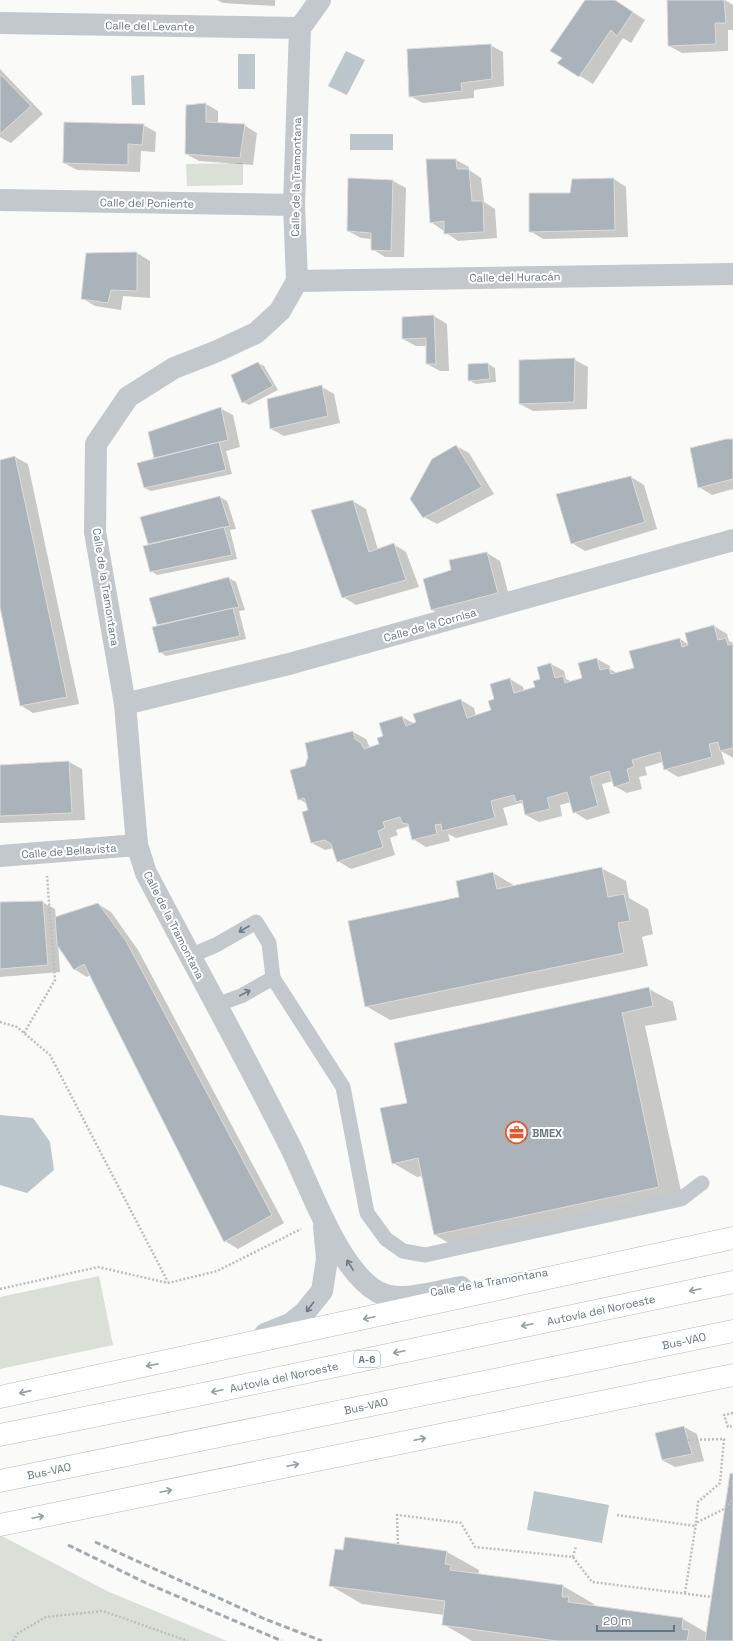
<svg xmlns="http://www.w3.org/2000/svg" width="733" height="1641" font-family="'Space Grotesk',sans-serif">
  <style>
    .green { fill: #dadfd7 }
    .water { fill: #bbc7cb }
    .shadow { fill: #0003 }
    .building { fill: #aab3b9; stroke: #dcdcda }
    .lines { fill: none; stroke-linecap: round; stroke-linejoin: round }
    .motorway-casing { stroke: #b4b9bd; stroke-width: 23 }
    .path { stroke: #bbbfc2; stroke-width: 2.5; stroke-dasharray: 2 2; stroke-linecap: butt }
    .service { stroke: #c3c8cc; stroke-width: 15 }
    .minor { stroke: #c3c8cc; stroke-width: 22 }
    .motorway { stroke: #fff; stroke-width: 22 }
    .rail { stroke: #a2aab0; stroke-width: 3; stroke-dasharray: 6 3; stroke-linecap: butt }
    .oneway { stroke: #6a7a87 }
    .oneway2 { stroke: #939fa8 }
    .labels { text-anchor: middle; stroke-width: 4; stroke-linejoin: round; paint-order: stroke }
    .shield { fill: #fff; stroke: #939fa8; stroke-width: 1 }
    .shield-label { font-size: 10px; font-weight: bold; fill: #657683 }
    .street-label { font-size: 11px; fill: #657683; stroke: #fff }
    .poi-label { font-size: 11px; font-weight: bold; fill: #657683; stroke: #fff; text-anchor: start }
  </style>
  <rect width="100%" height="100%" fill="#fafaf8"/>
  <g class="green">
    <polygon points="243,163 243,185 187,186 186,164"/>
    <polygon points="99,1276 113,1345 0,1369 0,1297"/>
    <polygon points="0,1535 107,1591 227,1641 0,1641"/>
  </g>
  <g class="water">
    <polygon points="346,51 365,60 347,95 328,86"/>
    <rect x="238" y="54" width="17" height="35"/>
    <polygon points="144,75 145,105 132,105 131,76"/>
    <rect x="350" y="134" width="43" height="16"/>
    <polygon points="0,1115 33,1118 50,1142 54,1170 27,1193 0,1185"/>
    <polygon points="534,1491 609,1505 602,1543 527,1530"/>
  </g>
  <g class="shadow">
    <polygon points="217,0 275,0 275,6 223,3"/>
    <polygon points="586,0 614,0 645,20 631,43 623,38 593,84 559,63 564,58"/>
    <polygon points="668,0 725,0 733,5 733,30 728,30 728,51 682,53 669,46"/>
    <polygon points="490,45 503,52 504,86 474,90 474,98 423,103 410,96"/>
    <polygon points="0,69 43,114 11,143 0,137"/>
    <polygon points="206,104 218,111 218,124 244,125 257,133 253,165 199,161 186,154"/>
    <polygon points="143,125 156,132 155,152 141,151 140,172 77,170 64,163"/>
    <polygon points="456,160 469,167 469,170 481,178 484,202 495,209 497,238 458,241 431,222"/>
    <polygon points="614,179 626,187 628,237 543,239 530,231 570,194"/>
    <polygon points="393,181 406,188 404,257 385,257 372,249 372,239 361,238 348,231"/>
    <polygon points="137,253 150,261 150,298 123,296 121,310 95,306 82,298"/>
    <polygon points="434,316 447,324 449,371 440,371 427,364 427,346 416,346 403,339 403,318"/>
    <polygon points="575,360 588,367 587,409 533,411 520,404 520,361"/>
    <polygon points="258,363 264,366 278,390 249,405 243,402"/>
    <polygon points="488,364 495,368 496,382 476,384 469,380 469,365"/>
    <polygon points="322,387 334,394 340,423 284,436 271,429"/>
    <polygon points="220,408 233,415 240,447 226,451 232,474 151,491 145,488 158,459 155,457"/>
    <polygon points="733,440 733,489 712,495 699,487"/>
    <polygon points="456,446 469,453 494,494 437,524 424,517"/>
    <polygon points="15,457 28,464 79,704 33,713 20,705 0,601 0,461"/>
    <polygon points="631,477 644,485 657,529 585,551 572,543"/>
    <polygon points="220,497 227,501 236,529 230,530 237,559 157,575 151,571 144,547 149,544 141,518"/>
    <polygon points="353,501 366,509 378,550 393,544 406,552 419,587 356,605 343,597"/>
    <polygon points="487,553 500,561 510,600 445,617 432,610 424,580 453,571"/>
    <polygon points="229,578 236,582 245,610 239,611 246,639 166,656 160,652 153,628 158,626 150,599"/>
    <polygon points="714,626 727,634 729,641 733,643 733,758 721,751 725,764 678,777 665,769 663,762 645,767 647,775 639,777 642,789 627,793 614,786 613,781 602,784 610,813 587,820 574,812 571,802 560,805 562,816 539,822 526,815 524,805 521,803 503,808 508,825 456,838 448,834 450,841 426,847 413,839 409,826 396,830 398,835 390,838 395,855 351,869 338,861 334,848 325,850 312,843 307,804 299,799 306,767 353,732 366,739 370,748 380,745 385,737 381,724 402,717 415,724 461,700 474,708 476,716 493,711 496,700 510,679 523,687 524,691 536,687 551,664 564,671 566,679 572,682 584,679 597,659 610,666 610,669 617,673 635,669 680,639 689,645"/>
    <polygon points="69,762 82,769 85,820 0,823 0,766"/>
    <polygon points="601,868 626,881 629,898 648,909 653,934 642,937 648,966 390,1020 366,1006 460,898 493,873 515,886"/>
    <polygon points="42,902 55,909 56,918 98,904 111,912 138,950 284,1223 238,1249 225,1241 90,975 87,977 74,969 58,944 60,972 0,977 0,903"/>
    <polygon points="649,989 673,1002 677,1020 645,1026 683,1200 459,1249 435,1235 422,1176 417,1177 393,1163 408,1103"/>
    <polygon points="684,1427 697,1434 704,1461 675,1467 662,1460"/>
    <polygon points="733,1475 733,1641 472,1641 443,1624 444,1615 362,1604 331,1586 344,1551 345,1538 447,1552 479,1570 478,1575 563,1586 594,1604 594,1607 683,1619 707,1633"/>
  </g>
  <g class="building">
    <polygon points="585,0 615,0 633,12 617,36 611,30 579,77 557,63 562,58 550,51"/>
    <polygon points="667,0 724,0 726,23 715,23 716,44 668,46"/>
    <polygon points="491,44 492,79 461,83 462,91 409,97 407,49"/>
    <polygon points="0,74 31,106 0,134"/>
    <polygon points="206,103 206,122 245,124 240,158 185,154 186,105"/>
    <polygon points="64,122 144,124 142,145 128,144 128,165 63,163"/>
    <polygon points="426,159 456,159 457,169 469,169 472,201 483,201 484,232 444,234 444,221 430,223"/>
    <polygon points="348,178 393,180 391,251 371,250 371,233 347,231"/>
    <polygon points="614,178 615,230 529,232 529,193 570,193 572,179"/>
    <polygon points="137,252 137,291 111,290 108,303 81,299 86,253"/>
    <polygon points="434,315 436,364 426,364 426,338 402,339 402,317"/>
    <polygon points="575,358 574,402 519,404 519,360"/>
    <polygon points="258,362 273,386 242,403 231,375"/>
    <polygon points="488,363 490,379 468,381 468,364"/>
    <polygon points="322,385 328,416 270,429 267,399"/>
    <polygon points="221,407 228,440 154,458 148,432"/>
    <polygon points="726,439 733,439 733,479 698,488 690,448"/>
    <polygon points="219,442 226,470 144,488 137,463"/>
    <polygon points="456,445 482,487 423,518 410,499 432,459"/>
    <polygon points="15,456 67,697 20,706 0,607 0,460"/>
    <polygon points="631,476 645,522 571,544 556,494"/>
    <polygon points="220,496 230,526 148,544 140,517"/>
    <polygon points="353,500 369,552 394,543 406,580 342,598 311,510"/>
    <polygon points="224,527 232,555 150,572 143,546"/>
    <polygon points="487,552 498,593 431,610 423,579 451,570 449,560"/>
    <polygon points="229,577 239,607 157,625 149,598"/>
    <polygon points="233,608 240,636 159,653 152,627"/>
    <polygon points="714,625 718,640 726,638 728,645 733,644 733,748 720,751 718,742 709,744 712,757 664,770 660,752 632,760 634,767 627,769 630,782 614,787 609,771 590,777 598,806 573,813 567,792 547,798 550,809 525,815 522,800 516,802 514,795 491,801 495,818 442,831 441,824 435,825 437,834 412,840 408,824 402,823 400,817 383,822 385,828 378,831 383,847 337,862 331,844 325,840 311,843 302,812 308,810 304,798 298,800 290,770 305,766 308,757 305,743 353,731 355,739 361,743 364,749 379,744 377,738 383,736 379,723 402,716 406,726 416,722 413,714 461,699 467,718 491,710 488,701 494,699 490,684 510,678 514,693 535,687 533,681 540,679 537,667 551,663 555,678 563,676 565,683 582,678 578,663 597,658 600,670 609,668 611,674 634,668 629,651 680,638 682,647 688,645 685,633"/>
    <polygon points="69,761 72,813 0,816 0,765"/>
    <polygon points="602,867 608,897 624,894 630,921 618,923 624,953 365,1007 348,921 459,897 456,881 493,872 497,889"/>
    <polygon points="43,901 48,965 0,969 0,902"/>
    <polygon points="98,903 126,941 272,1215 224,1242 84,964 74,970 57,945 55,917"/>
    <polygon points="649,987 653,1006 622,1013 659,1187 434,1235 418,1158 392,1164 380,1108 407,1103 394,1043"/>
    <polygon points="684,1426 692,1454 662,1460 655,1433"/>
    <polygon points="730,1473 733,1474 733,1641 705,1641"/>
    <polygon points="345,1537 447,1551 445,1564 451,1565 450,1570 563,1585 562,1597 569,1597 568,1602 683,1618 682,1629 689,1630 687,1641 557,1641 442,1625 445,1601 329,1586 335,1549 343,1550"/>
  </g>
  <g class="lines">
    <defs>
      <g id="motorway">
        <polyline points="0,1397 733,1238"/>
        <polyline points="0,1435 198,1395 733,1282"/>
        <polyline points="0,1481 733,1331"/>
        <polyline points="0,1525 733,1375"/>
      </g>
    </defs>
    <use href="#motorway" class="motorway-casing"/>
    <g class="path">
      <polyline points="0,1022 17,1027 50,1055 168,1282"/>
      <polyline points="24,1033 55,980 47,876"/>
      <polyline points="0,1289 98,1267 168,1283 217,1271 301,1229"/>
      <polyline points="733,1413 724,1415 728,1427 733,1426"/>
      <polyline points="688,1440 724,1439 720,1483 698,1502 696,1523"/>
      <polyline points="617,1515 695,1526"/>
      <polyline points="398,1544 397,1515 461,1523 475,1547 573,1557 592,1582 712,1597"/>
      <polyline points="573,1557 576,1546"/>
      <polyline points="685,1593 696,1523 724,1509 733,1500"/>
      <polyline points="13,1641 18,1633 46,1617 103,1611 188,1641"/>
    </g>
    <g class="service">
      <polyline points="190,956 216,945 256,922 269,943 273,978 343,1087 367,1213 386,1239 403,1251 425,1255 681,1199 702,1183"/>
      <polyline points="216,1005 241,996 273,978"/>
    </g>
    <g class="minor">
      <path d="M320,0L300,28L294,205L297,281L280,311L256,333L215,352L174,368L128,397L96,444L95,532L125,704L137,845L146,873C194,964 244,1054 290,1146C310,1186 338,1270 378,1292C399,1304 438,1291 461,1287"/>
      <polyline points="0,23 300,28"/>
      <polyline points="0,200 294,205"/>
      <polyline points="297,281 733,274"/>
      <polyline points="125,704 289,664 733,540"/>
      <polyline points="0,856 137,845"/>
      <polyline points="265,1334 290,1324 305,1312 322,1291 327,1259 324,1226"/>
    </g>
    <use href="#motorway" class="motorway"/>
    <g class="rail">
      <polyline points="95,1542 265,1619 322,1641"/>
      <polyline points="68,1545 146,1583 282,1641"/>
    </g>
  </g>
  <defs><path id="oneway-shaft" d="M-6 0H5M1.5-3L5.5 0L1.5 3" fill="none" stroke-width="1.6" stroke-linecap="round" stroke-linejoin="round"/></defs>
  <g class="oneway">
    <use href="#oneway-shaft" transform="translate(244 929) rotate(150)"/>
    <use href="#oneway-shaft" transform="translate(245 993) rotate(-28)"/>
    <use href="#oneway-shaft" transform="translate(350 1265) rotate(-122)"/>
    <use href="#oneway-shaft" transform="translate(310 1307) rotate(127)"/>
  </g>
  <g class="oneway2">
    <use href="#oneway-shaft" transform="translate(695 1290) rotate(168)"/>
    <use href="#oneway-shaft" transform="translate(369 1318) rotate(168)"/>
    <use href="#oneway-shaft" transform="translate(527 1325) rotate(168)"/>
    <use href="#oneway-shaft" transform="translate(399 1352) rotate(168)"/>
    <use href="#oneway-shaft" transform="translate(152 1365) rotate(169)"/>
    <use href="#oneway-shaft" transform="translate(217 1391) rotate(168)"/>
    <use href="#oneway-shaft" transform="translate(25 1392) rotate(167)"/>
    <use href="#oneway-shaft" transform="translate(420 1439) rotate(-12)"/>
    <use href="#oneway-shaft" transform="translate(293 1465) rotate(-12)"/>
    <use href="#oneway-shaft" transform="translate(166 1491) rotate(-12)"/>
    <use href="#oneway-shaft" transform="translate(38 1517) rotate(-12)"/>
  </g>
  <defs>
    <symbol id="office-ring" viewBox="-11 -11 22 22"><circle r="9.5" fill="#fff" stroke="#e4572e" stroke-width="1.5"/><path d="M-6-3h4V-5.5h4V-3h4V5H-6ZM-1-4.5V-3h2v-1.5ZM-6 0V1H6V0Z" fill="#e4572e"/></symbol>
  </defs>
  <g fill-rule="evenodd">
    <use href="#office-ring" x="504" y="1120" width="25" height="25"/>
  </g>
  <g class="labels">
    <rect class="shield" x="354" y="1351" width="26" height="16" rx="3"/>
    <g class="shield-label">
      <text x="367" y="1363">A-6</text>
    </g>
    <g class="street-label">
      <text transform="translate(150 26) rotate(1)" y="4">Calle del Levante</text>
      <text transform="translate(296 177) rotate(-89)" y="4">Calle de la Tramontana</text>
      <text transform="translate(147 203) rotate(1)" y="4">Calle del Poniente</text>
      <text transform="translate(515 277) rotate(-1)" y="4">Calle del Huracán</text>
      <text transform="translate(106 587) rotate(81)" y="4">Calle de la Tramontana</text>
      <text transform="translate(430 625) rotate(-16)" y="4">Calle de la Cornisa</text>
      <text transform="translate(69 851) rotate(-4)" y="4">Calle de Bellavista</text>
      <text transform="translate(174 925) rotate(63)" y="4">Calle de la Tramontana</text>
      <text transform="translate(489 1282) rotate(-10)" y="4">Calle de la Tramontana</text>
      <text transform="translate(601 1310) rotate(-12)" y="4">Autovía del Noroeste</text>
      <text transform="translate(684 1341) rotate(-12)" y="4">Bus-VAO</text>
      <text transform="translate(284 1377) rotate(-12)" y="4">Autovía del Noroeste</text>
      <text transform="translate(366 1406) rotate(-12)" y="4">Bus-VAO</text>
      <text transform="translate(49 1471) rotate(-12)" y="4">Bus-VAO</text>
    </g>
    <g class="poi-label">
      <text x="532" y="1137">BMEX</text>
    </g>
  </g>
  <path d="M597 1625v6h77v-6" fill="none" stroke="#657683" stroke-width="2"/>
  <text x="603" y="1625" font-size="12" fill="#657683" stroke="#ffffff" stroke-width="3" paint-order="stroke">20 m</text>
</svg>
